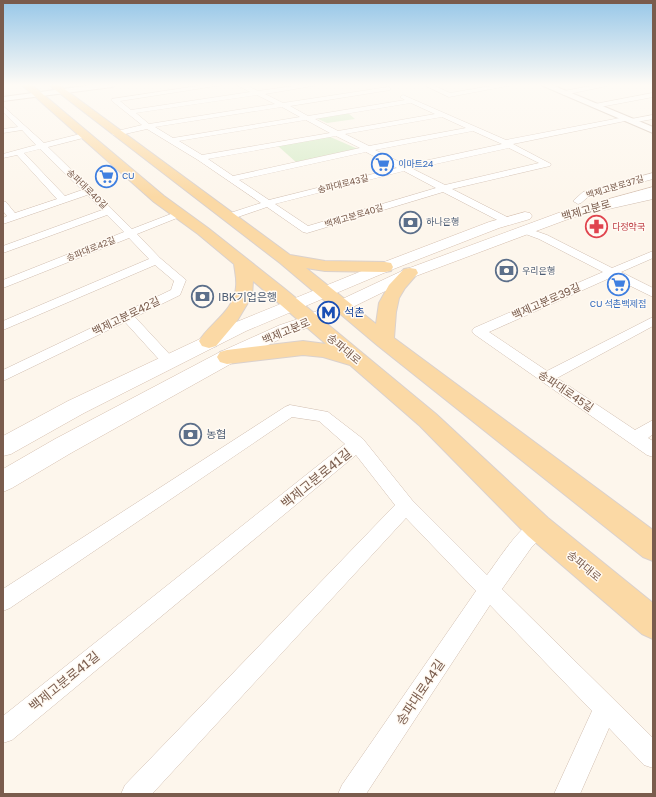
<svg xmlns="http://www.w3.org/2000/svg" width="656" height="797" font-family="'Golos Text','Noto Sans KR',sans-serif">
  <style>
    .green { fill: #d8ecc9 }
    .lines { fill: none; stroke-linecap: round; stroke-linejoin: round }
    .minor-casing { stroke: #d1beb0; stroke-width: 1 }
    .tertiary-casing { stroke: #d1beb0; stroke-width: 2 }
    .secondary-casing { stroke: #d6c0b0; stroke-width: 1 }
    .primary-casing { stroke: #dad1cd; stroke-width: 2 }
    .minor { fill: #fff; fill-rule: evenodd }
    .tertiary { fill: #fff; fill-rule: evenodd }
    .secondary { fill: #fff; fill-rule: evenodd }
    .primary { fill: #fbd9a5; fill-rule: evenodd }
    .labels { text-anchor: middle; stroke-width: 3; stroke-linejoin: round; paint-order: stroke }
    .far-shop-label { font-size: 9px; fill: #366cbe; stroke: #fffaf3; text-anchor: start }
    .far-street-label { font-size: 9px; fill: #7a5c4d; stroke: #fffaf3 }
    .far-service-label { font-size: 9px; fill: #4e5e75; stroke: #fffaf3; text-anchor: start }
    .far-health-label { font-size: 9px; fill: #be3a42; stroke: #fffaf3; text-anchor: start }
    .street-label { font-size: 11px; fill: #7a5c4d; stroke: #fffaf3 }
    .service-label { font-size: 11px; fill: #4e5e75; stroke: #fffaf3; text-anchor: start }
    .transit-label { font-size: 11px; fill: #164399; stroke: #fffaf3; text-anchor: start }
    .near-street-label { font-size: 13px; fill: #7a5c4d; stroke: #fffaf3 }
  </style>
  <rect width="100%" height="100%" fill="#fdf6ec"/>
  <g class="green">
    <polygon points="348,113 355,119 327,123 316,118"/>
    <polygon points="328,136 358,149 297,163 278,146"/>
  </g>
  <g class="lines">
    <defs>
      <g id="minor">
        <path d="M204,85H222L120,101L131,110L250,92L237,85H246L258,91L300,85H318L265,94L283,103L388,87L390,88V90L290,106L308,116L405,100L400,97L403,95L506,140L625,117L629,119L625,121L513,144L551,164L550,166L452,189L511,219L512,221L511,223H503L443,192L307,233L303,232L267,207L232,219H224L223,217L224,215L261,203L198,160L147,129L116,136L112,134L113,132L142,125L112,101V99ZM257,95L275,104L149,124L136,113ZM411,103L435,114L338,131L315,119ZM282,107L300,117L173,138L155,127ZM442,117L466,128L369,146L345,134ZM306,120L330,133L202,155L179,141ZM473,131L502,144L406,165L375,150ZM336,136L360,148L233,176L208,159ZM509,148L539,163L445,185L413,169ZM366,152L397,168L269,200L239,180ZM404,171L436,188L308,226L275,204Z"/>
        <polygon points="424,85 433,85 450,93 496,85 512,85 449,97"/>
        <polygon points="596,85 611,85 564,95 561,93 564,91"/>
        <polygon points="653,93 653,97 595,108 592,106 595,104"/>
        <path d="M3,106L44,143L84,133H87V137L48,147L132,229L176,212H182L184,214L182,216L137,234L160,258L186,280L180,295L135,317L174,359L176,362L174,365L169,367L164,365L125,322L3,381V370L171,290L174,281L155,265L3,330V321L149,259L129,238L3,288V280L124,232L107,215L3,253V246L102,210L87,195L3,224V218L7,216L3,211V201L6,202L15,213L57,199L17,155L3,158V154L36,145L22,130L3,133V129L18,127L3,112ZM40,149L82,190L65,196L24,153Z"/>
        <polygon points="653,115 653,119 631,123 627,121 631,119"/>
        <polygon points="653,173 653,179 589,196 581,203 578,204 573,201 583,192"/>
        <polygon points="653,193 653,199 604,210 599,207 601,205"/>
        <polygon points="524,227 547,235 612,268 653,251 653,258 621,272 653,288 653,297 612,277 489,332 547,371 653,317 653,326 557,378 635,430 653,420 653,434 648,438 653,441 653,457 647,455 474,334 472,331 474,328 603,272 539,239 520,232 519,230"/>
        <path d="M290,405L328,412L363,439L412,500L487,575C500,558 519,526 538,518L545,521L547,527L545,533L531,548L502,589L653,738V768L644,765L609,728L580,794H554L592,711L490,605L366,794H338L342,785L476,591L406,518L152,794H121L125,785L395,505L356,455L12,740L3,743V716L345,444L319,421L292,417L10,608L3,611V589L285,407Z"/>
      </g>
      <g id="tertiary">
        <polygon points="92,85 116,85 112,87 3,101 3,97"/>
        <polygon points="541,85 552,85 653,127 653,133"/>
      </g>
      <g id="secondary">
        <polygon points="653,187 653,195 571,218 416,276 316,325 292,333 234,362 71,453 12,488 3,492 3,469 55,439 220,352 280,325 304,317 404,270 561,212"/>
        <polygon points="525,212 530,213 532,216 530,219 499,228 391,270 246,331 84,413 11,454 3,456 3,436 68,401 234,323 379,264 489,222"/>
      </g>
      <g id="primary">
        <path d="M22,85H32L164,196L208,228L285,289L436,414L548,518L653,603V639L642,634L528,536L420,426L350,365L323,357L303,355L227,364L220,362L217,357L220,352L227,350L303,341L326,344L253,281L252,296L237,321L216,346L209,348L202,346L199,341C210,323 235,310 236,287C237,279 235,272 234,264L198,234L154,202Z"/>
        <polygon points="49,85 59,85 290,255 325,261 385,262 391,263 393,267 391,271 385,272 325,271 306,268 376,324 379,303 389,285 404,269 410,268 416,269 418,273 405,288 399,298 396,312 394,338 653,530 653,561 643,557 377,345 280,263"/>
      </g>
    </defs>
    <use href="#minor" class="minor-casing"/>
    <use href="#tertiary" class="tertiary-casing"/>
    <use href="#secondary" class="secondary-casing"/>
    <use href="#primary" class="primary-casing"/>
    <use href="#minor" class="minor"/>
    <use href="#tertiary" class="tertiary"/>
    <use href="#secondary" class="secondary"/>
    <use href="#primary" class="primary"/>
  </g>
  <linearGradient id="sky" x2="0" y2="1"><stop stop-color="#97c7e8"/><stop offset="0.43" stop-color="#fefbf6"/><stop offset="1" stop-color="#fefbf6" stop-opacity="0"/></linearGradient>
  <rect width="656" height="197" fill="url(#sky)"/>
  <defs>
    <symbol id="supermarket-ring" viewBox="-11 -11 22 22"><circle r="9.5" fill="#fffaf3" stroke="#3f7fe0" stroke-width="1.5"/><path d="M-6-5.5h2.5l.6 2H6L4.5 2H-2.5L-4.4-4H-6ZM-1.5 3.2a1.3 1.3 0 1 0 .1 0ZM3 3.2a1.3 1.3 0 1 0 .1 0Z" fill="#3f7fe0"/></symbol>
    <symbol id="bank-ring" viewBox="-11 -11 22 22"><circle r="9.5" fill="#fffaf3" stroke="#5c6f8a" stroke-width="1.5"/><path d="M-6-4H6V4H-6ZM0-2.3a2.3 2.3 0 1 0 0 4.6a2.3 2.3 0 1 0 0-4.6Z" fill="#5c6f8a"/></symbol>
    <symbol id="pharmacy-ring" viewBox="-11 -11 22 22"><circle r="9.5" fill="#fffaf3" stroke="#e0444e" stroke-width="1.5"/><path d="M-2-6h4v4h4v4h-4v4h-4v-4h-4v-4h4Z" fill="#e0444e"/></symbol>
    <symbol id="metro-ring" viewBox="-11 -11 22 22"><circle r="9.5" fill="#fffaf3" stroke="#1a4fb4" stroke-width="1.5"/><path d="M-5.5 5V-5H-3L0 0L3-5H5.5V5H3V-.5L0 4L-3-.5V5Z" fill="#1a4fb4"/></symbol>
  </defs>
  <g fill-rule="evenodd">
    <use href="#supermarket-ring" x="370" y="152" width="25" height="25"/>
    <use href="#supermarket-ring" x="94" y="164" width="25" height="25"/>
    <use href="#bank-ring" x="398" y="210" width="25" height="25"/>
    <use href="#pharmacy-ring" x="584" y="214" width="25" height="25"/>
    <use href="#bank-ring" x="494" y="258" width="25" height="25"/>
    <use href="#supermarket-ring" x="606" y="272" width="25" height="25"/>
    <use href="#bank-ring" x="190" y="284" width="25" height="25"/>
    <use href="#metro-ring" x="316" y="300" width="25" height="25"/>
    <use href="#bank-ring" x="178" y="422" width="25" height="25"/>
  </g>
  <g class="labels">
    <g class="far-shop-label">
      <text x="398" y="167">이마트24</text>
      <text x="122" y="179">CU</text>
      <text x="618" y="307" text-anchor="middle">CU 석촌백제점</text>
    </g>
    <g class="far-street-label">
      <text transform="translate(343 184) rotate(-14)" y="3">송파대로43길</text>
      <text transform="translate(615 187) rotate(-17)" y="3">백제고분로37길</text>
      <text transform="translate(87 189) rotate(44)" y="3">송파대로40길</text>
      <text transform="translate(354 216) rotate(-17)" y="3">백제고분로40길</text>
      <text transform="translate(91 249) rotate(-22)" y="3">송파대로42길</text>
    </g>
    <g class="far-service-label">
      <text x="426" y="225">하나은행</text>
      <text x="522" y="274">우리은행</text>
    </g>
    <g class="far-health-label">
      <text x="612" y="230">다정약국</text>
    </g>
    <g class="street-label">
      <text transform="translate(586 210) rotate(-16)" y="4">백제고분로</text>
      <text transform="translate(546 301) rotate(-24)" y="4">백제고분로39길</text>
      <text transform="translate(126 316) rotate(-26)" y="4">백제고분로42길</text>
      <text transform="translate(286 331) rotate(-23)" y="4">백제고분로</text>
      <text transform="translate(344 349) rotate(40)" y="4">송파대로</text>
      <text transform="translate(566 391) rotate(34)" y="4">송파대로45길</text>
      <text transform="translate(584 566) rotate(40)" y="4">송파대로</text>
    </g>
    <g class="service-label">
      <text x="218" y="301">IBK기업은행</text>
      <text x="206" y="438">농협</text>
    </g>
    <g class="transit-label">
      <text x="344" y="316">석촌</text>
    </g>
    <g class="near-street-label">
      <text transform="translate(316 478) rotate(-39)" y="5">백제고분로41길</text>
      <text transform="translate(64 681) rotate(-39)" y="5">백제고분로41길</text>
      <text transform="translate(420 692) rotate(-56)" y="5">송파대로44길</text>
    </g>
  </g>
  <rect width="656" height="797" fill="none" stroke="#7a5c4d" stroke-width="8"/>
</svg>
